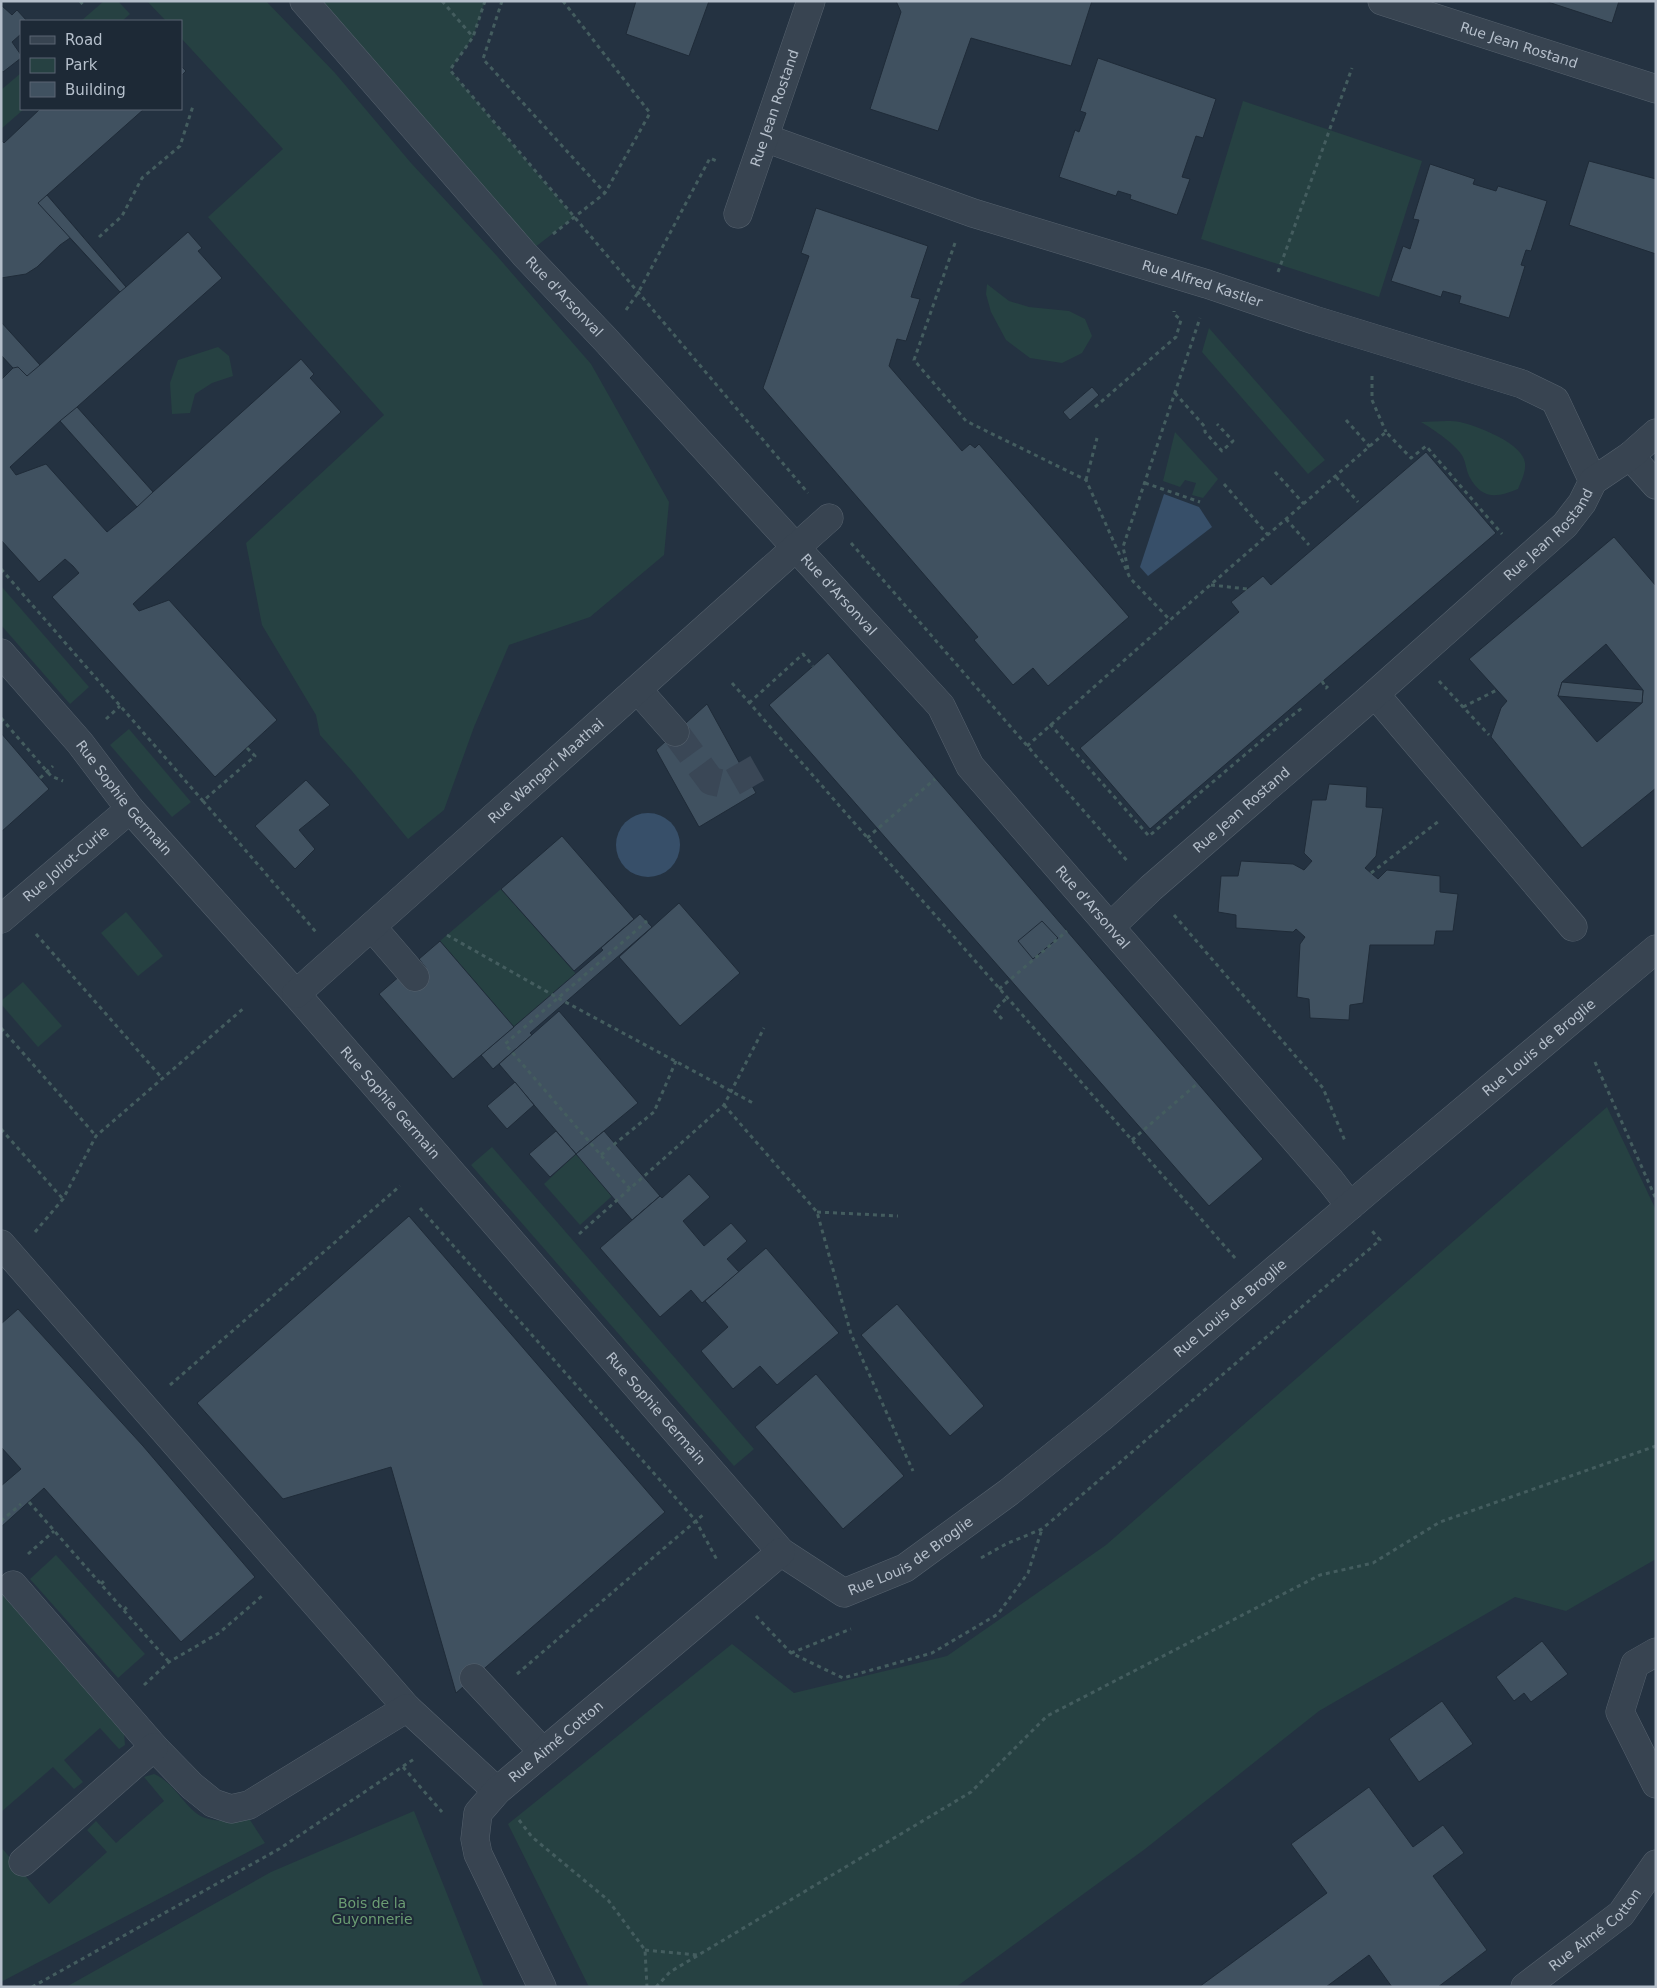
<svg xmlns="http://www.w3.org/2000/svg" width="1657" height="1988" font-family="'DejaVu Sans',sans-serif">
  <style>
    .green { fill: #264142 }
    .water { fill: #374f69 }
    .building { fill: #405160; stroke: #1f2b38; fill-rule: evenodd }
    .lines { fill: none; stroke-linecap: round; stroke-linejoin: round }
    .minor-tunnel { stroke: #3a4756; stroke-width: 28; stroke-dasharray: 28 14; stroke-linecap: butt }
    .minor-casing { stroke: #56626e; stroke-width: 29 }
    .path { stroke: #445d5f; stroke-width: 3; stroke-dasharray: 4 4; stroke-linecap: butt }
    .minor { stroke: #384451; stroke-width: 28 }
    .labels { text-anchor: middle; stroke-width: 4; stroke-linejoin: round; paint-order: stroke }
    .street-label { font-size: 14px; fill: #b5bfcb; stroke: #1d2936 }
    .park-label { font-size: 14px; fill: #6b9d73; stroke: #1d2936 }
  </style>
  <rect width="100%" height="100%" fill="#243241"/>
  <g class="green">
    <polygon points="104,1 118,1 130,14 122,21 81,21"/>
    <polygon points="147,1 266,1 335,73 411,163 497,256 591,364 669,502 664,555 590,617 509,645 474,727 444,810 408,839 352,771 320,735 316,715 262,625 246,543 384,415 208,217 283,149 181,38 181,21 166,21"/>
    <polygon points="304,1 485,1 473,37 450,70 574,217 525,255"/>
    <polygon points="21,73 21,109 24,109 1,129 1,90"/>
    <polygon points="1243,101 1422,161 1379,297 1201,239"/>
    <polygon points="987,284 1009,301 1029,307 1069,311 1085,319 1092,336 1082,353 1062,363 1030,358 1006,340 991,312 986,294"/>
    <polygon points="1209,328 1325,460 1308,474 1202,352"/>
    <polygon points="218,347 229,356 233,376 212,383 195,394 190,413 172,414 170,383 178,360"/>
    <path d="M1421,422C1433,422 1448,420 1460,422C1477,426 1523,443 1525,463C1526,472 1521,481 1518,489C1496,498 1482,500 1469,476C1466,470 1466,463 1463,457C1456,444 1434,430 1421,422Z"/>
    <polygon points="1175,432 1218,479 1203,498 1192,495 1196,483 1185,480 1180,487 1163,481"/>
    <polygon points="1,586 89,687 70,704 1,625"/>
    <polygon points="129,729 191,802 172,817 110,745"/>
    <polygon points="501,889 576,974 514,1027 440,941"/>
    <polygon points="126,912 163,956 138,976 101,933"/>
    <polygon points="23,982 62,1026 38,1047 1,1004 1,1001"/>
    <polygon points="1607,1107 1656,1210 1656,1559 1566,1611 1515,1597 1319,1711 1145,1849 956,1987 589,1987 508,1824 732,1644 794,1693 947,1656 1106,1545"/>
    <polygon points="492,1147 754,1449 734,1466 471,1165"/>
    <polygon points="576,1154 612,1196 580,1225 544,1184"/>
    <polygon points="56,1555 145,1654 118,1678 30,1579"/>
    <polygon points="1,1593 124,1732 125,1745 119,1749 100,1728 64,1760 83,1782 74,1789 53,1767 1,1812"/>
    <path d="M154,1774C172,1781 181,1801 196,1813C210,1824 234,1820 250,1820L265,1843L1,1982V1847L49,1904L107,1852L87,1830L96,1821L116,1843L164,1801L144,1777Z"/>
    <polygon points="414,1811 484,1987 66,1987 271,1872"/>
  </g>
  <g class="water">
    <polygon points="1164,494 1199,507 1212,527 1148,576 1140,567"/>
    <circle cx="648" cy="845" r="32"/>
  </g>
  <g class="building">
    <polygon points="636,1 709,1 689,56 626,34"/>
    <polygon points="896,1 1092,1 1071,66 971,38 938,131 870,109 901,12"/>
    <polygon points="1545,1 1619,1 1612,23"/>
    <polygon points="1,5 12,15 17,10 27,21 21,21 21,34 12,42 21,55 21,58 3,72 1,71"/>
    <polygon points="1098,58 1216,99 1203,138 1196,136 1182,177 1190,179 1177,215 1130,199 1131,195 1118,191 1116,196 1059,177 1075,130 1079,132 1086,113 1080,111"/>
    <polygon points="181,66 186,71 181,76"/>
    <path d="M40,109H144L47,195L126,287L188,232L202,248L198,251L222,278L77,407L153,492L301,359L314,374L310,378L341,412L133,604L139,611L169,600L277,720L215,777L52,597L79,573L73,566L65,559L39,582L1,540V380L13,368L1,355V322L40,365L120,292L70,238L60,245L37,267L26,274L1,278V140L4,143ZM60,421L137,507L107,532L46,464L16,475L10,467Z"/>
    <polygon points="1589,161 1656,179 1656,254 1569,225"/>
    <polygon points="1430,164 1475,179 1473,184 1496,191 1498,186 1547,201 1531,251 1526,250 1521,265 1525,266 1509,318 1459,303 1461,296 1443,291 1441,297 1391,281 1403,246 1410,249 1419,220 1413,219"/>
    <polygon points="47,195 126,287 120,292 38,203"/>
    <polygon points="816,208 928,246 911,297 920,299 906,341 897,339 889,366 962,451 970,444 975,448 979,444 1129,617 1048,686 1033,668 1013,685 974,640 978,637 763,388 809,256 801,253"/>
    <polygon points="1,322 40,365 27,376 18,367 13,368 1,355"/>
    <polygon points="1092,387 1099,395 1070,420 1063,412"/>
    <polygon points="77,407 153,492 137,507 60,421"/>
    <polygon points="1426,452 1496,533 1150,829 1080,748 1239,612 1231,602 1263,576 1271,585"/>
    <path d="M1614,537L1656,586V788L1582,848L1491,737L1501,708L1507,701L1469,659ZM1606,644L1643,690L1642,703L1597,742L1558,696L1562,682Z"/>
    <polygon points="828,653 1263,1159 1209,1206 769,705"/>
    <polygon points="1562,682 1643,690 1642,703 1558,696"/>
    <polygon points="707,704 756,793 699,827 656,750"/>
    <polygon points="1,733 49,789 1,832"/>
    <polygon points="306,780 330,805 299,830 315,849 295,869 255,826"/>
    <polygon points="1329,784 1367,787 1366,807 1383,808 1376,856 1365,868 1378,879 1387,870 1440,876 1440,892 1458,894 1453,931 1436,931 1434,945 1370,945 1363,1003 1350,1005 1349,1020 1310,1018 1309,999 1297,997 1300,944 1305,937 1296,929 1293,932 1236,928 1236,915 1218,912 1221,876 1238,876 1241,861 1293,864 1304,870 1312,861 1304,853 1312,800 1326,800"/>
    <polygon points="562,836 634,919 574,971 501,889"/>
    <polygon points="679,903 740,973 680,1026 619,957"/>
    <polygon points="640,914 652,927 530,1033 532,1035 493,1069 481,1055 603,950 601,948"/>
    <polygon points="1042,921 1058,938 1033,959 1018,941"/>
    <polygon points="440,941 514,1027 453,1079 379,994 401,975 408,983 426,968 419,959"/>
    <polygon points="559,1011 638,1103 576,1154 499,1064"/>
    <polygon points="515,1082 534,1105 507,1129 487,1106"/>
    <polygon points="556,1131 576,1154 550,1177 529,1154"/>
    <polygon points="604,1131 660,1196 632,1220 576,1154"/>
    <polygon points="689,1174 710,1197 683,1221 704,1246 731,1223 747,1241 727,1259 739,1272 702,1303 691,1290 660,1317 600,1248 660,1196 662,1198"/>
    <polygon points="409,1216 665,1512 456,1693 391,1467 283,1499 197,1403"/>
    <polygon points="766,1248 839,1333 777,1385 760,1366 733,1389 701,1351 728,1327 705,1301"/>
    <polygon points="897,1304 984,1406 950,1436 861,1335"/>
    <polygon points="18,1309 143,1446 255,1577 181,1642 44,1488 1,1527 1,1486 21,1469 1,1447 1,1324"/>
    <polygon points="816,1374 904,1476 843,1529 755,1427"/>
    <polygon points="1542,1641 1568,1674 1531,1702 1524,1693 1514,1701 1496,1677"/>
    <polygon points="1442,1701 1473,1744 1419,1782 1389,1739"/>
    <polygon points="1369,1787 1413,1847 1443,1825 1464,1853 1433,1876 1487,1950 1438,1987 1392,1987 1369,1955 1326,1987 1199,1987 1327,1893 1291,1844"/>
  </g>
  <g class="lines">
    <polyline class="minor-tunnel" points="675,732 711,781 728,785 763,765"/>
    <defs>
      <g id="minor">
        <path id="s1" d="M304,1L525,255L604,338L941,706L970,766L1330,1180L1350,1206"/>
        <path id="s2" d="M1382,1L1656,89"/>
        <path id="s3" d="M765,138L973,213L1207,284L1314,320L1522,384L1555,400L1593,481"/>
        <path id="s4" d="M738,214L811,1"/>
        <polyline points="1630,456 1656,485"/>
        <path id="s5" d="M1,653L80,743L130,809L296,994L781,1552L844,1593L905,1568L1009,1492L1102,1417L1377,1183L1656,949"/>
        <polyline points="638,690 675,732"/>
        <polyline points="1375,694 1573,927"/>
        <path id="s6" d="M1,919L130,809"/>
        <polyline points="372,927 415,977"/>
        <path id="s7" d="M1110,927L1151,888L1375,694L1565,525L1582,503L1593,481L1630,456L1656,433"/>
        <path id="s8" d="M296,994L829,518"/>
        <polyline points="1,1244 407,1708"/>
        <polyline points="13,1585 154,1747 192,1786 213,1803 231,1809 249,1805 407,1708 497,1791"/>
        <polyline points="1656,1652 1635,1664 1620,1712 1656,1784"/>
        <polyline points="474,1678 543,1752"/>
        <polyline points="23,1862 154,1747"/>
        <path id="s9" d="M542,1987L478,1854L475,1839L478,1813L497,1791L781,1552"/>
        <path id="s10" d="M1525,1987L1621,1914L1656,1864"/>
      </g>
    </defs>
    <use href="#minor" class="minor-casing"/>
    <g class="path">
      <polyline points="80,1 85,7"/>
      <polyline points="442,1 473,37"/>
      <polyline points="485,1 473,37 450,70 808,493"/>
      <polyline points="502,1 483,59 605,193"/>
      <polyline points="553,234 605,193 650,113 563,1"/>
      <polyline points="99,237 122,216 142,178 180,146 193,106"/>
      <polyline points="955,243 914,360 966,421 1086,480 1130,578 1170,620 1386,432 1411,458 1426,446 1502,534"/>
      <polyline points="1278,272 1352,68"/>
      <polyline points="626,310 638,293 710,158 719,162"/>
      <polyline points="1372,376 1372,400 1386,432"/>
      <polyline points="1175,393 1205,427 1205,432 1222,451 1233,441 1217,424"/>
      <polyline points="1095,407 1176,337 1181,320 1174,314 1174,311"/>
      <polyline points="1346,420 1370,447"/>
      <polyline points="1275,472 1304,504"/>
      <polyline points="1336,477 1358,502"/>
      <polyline points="1086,480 1097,438"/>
      <polyline points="1145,483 1200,502"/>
      <polyline points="1224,484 1268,535"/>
      <polyline points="1286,519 1309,545"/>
      <polyline points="851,543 1129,863"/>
      <polyline points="1,569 203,801"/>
      <polyline points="1128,569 1123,547 1200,318"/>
      <polyline points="1211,585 1247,589"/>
      <polyline points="1322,681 1326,688 1328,686"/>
      <polyline points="1439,681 1489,735"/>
      <polyline points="732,683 1236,1259"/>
      <polyline points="749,703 803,654 813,666"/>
      <polyline points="1463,707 1497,690"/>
      <polyline points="1,718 51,776 63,781"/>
      <polyline points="106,719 120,706"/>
      <polyline points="1050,724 1149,836 1280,725 1302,708"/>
      <polyline points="1027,746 1170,620"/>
      <polyline points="247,748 255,756 203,801 316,932"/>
      <polyline points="40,778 53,766"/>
      <polyline points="867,838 935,779"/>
      <polyline points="1371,873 1439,821"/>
      <polyline points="1174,915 1323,1088 1345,1141"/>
      <polyline points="36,934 162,1078"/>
      <polyline points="447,935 558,998 753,1103"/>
      <polyline points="999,989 1067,931"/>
      <polyline points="1002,1019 994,1010 1007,998"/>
      <polyline points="1,1028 96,1136"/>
      <polyline points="1595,1062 1656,1199"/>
      <polyline points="724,1105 817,1212 851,1334 913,1471"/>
      <polyline points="1,1129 63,1199"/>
      <polyline points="1132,1140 1198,1083"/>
      <polyline points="601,1155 654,1112 676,1061"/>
      <polyline points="630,1189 505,1044 647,921"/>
      <polyline points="420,1208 696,1521 717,1560"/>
      <polyline points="817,1212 898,1216"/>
      <polyline points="35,1232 63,1199 96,1136 245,1007"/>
      <polyline points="579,1234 724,1105 764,1028"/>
      <polyline points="170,1385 400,1186"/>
      <polyline points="29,1502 169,1662"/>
      <polyline points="1,1521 21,1504"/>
      <polyline points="28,1554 54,1531"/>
      <polyline points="981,1558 1006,1544 1042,1529 1380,1240 1372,1231"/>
      <polyline points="101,1584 106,1579"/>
      <polyline points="124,1610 129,1605"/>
      <polyline points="756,1616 791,1653 843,1678 932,1653 998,1614 1028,1573 1042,1529"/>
      <polyline points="791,1653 851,1629"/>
      <polyline points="517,1674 704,1514"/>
      <polyline points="144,1685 169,1662 219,1633 262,1596"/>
      <polyline points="403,1767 442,1812"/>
      <polyline points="519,1820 532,1837 608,1900 645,1950 647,1987"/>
      <polyline points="645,1950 697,1955"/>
      <polyline points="32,1987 279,1849 414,1759"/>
      <polyline points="656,1987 670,1972 971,1792 1047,1716 1320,1575 1373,1563 1440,1522 1656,1446"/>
    </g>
    <use href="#minor" class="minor"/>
  </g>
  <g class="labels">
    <g class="street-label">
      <text dy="5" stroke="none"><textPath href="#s2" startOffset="144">Rue Jean Rostand</textPath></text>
      <text dy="5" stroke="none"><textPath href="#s4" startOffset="112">Rue Jean Rostand</textPath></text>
      <text dy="5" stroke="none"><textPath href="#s3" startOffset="461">Rue Alfred Kastler</textPath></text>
      <text dy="5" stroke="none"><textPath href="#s1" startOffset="394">Rue d'Arsonval</textPath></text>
      <text dy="5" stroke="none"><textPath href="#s7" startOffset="589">Rue Jean Rostand</textPath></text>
      <text dy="5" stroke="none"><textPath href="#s1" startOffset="799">Rue d'Arsonval</textPath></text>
      <text dy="5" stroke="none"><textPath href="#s8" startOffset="335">Rue Wangari Maathai</textPath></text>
      <text dy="5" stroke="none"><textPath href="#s5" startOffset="190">Rue Sophie Germain</textPath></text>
      <text dy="5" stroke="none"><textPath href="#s7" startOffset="176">Rue Jean Rostand</textPath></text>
      <text dy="5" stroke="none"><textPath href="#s6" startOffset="85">Rue Joliot-Curie</textPath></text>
      <text dy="5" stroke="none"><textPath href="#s1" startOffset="1204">Rue d'Arsonval</textPath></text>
      <text dy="5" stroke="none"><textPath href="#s5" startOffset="2152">Rue Louis de Broglie</textPath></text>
      <text dy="5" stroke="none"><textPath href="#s5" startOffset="595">Rue Sophie Germain</textPath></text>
      <text dy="5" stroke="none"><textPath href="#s5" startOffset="1748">Rue Louis de Broglie</textPath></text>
      <text dy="5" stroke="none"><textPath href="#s5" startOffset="1000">Rue Sophie Germain</textPath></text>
      <text dy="5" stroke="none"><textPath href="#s5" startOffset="1342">Rue Louis de Broglie</textPath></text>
      <text dy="5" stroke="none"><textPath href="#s9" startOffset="295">Rue Aimé Cotton</textPath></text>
      <text dy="5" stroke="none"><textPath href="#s10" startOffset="91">Rue Aimé Cotton</textPath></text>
    </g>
    <g class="park-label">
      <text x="372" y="1908">Bois de la<tspan x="372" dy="16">Guyonnerie</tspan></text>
    </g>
  </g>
  <rect width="1657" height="1988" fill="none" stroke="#b5bfcb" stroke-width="5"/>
  <rect x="20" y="20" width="162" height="90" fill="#1d2936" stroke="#5a6572"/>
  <rect x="30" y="36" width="25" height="8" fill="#384451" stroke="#5a6572"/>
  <text x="65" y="45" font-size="15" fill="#b5bfcb">Road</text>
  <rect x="30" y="58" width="25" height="15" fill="#264142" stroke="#5a6572"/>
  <text x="65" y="70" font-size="15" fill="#b5bfcb">Park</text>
  <rect x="30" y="82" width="25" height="15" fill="#405160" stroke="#5a6572"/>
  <text x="65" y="95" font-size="15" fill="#b5bfcb">Building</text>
</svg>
